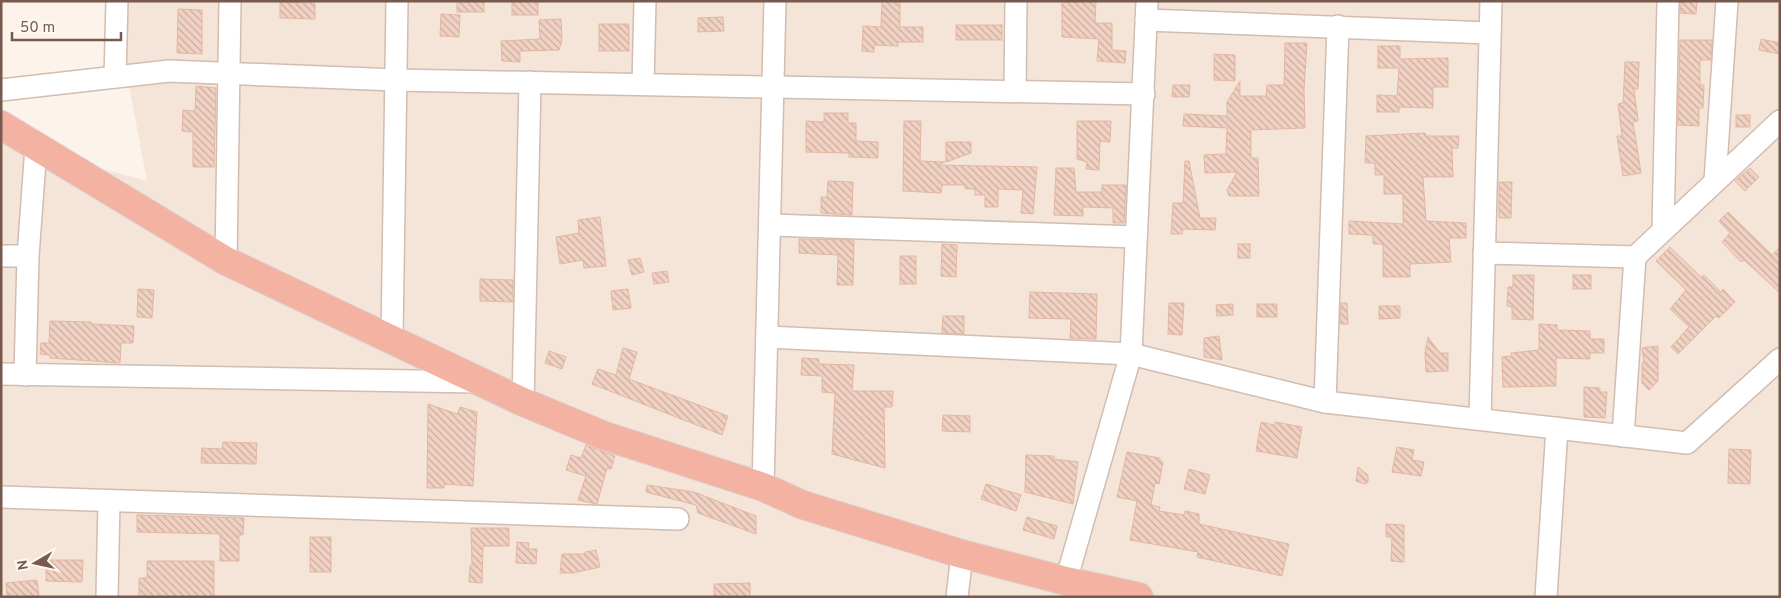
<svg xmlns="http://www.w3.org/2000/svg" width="1781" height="598" font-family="Overpass,sans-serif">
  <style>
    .residential { fill: #f4e5d8 }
    .building { fill: url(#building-back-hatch); stroke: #e3b7a2 }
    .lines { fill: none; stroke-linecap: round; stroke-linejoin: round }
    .minor-casing { stroke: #d1bdb1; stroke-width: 24 }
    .highway-casing { stroke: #d9d1cd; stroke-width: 30 }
    .minor { stroke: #fff; stroke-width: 21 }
    .highway { stroke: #f4b2a2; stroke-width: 28 }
  </style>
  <defs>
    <pattern id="building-back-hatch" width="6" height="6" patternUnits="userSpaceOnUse" patternTransform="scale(1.25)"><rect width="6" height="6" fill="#f1d1c2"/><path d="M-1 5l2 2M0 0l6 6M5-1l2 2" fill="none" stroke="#c8ada0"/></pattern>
  </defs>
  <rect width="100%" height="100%" fill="#fcf4ea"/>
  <polygon class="residential" points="113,1 1780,1 1780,597 1,597 1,141 147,181"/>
  <g class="building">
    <rect x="457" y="1" width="27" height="11"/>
    <rect x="512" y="1" width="26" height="14"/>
    <polygon points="882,1 900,1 900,27 923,27 923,42 898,42 898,46 874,45 874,52 862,51 863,26 881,27"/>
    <polygon points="1062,1 1096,1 1095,23 1112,23 1112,50 1126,51 1125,63 1097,61 1099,39 1062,37"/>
    <polygon points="1680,1 1697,1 1696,14 1680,13"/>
    <polygon points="280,2 315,3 315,19 280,18"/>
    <polygon points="178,9 202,10 202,54 177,53"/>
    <polygon points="441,14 460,15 459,37 440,36"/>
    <polygon points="723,17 724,31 698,32 698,18"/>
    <polygon points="561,19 562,40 559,50 520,51 520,62 502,61 501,41 540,39 539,20"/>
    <rect x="599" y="24" width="30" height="27"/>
    <rect x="956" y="25" width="46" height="15"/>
    <polygon points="1761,39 1780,43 1780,54 1759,50"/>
    <polygon points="1680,40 1712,40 1711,60 1700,60 1700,85 1704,85 1703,108 1699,108 1699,126 1678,125"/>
    <polygon points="1285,43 1307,43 1304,89 1305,128 1251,130 1251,158 1258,158 1259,196 1229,196 1227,190 1237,172 1205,173 1204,155 1226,154 1227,128 1183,126 1184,114 1227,116 1227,102 1240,81 1240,96 1266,96 1267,85 1284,85"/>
    <polygon points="1378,46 1400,46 1400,59 1448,58 1448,87 1433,87 1433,108 1399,107 1399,112 1377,112 1377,95 1397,96 1399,68 1378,68"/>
    <polygon points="1214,54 1235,55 1235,81 1214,80"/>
    <polygon points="1625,62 1639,62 1638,89 1634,89 1638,121 1633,122 1641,173 1623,176 1617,136 1622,136 1618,104 1623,103"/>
    <polygon points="1173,85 1190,85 1189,97 1172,97"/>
    <polygon points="196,86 216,88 214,167 193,167 193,132 182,131 183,110 195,111"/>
    <polygon points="824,113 848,113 848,123 856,123 856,141 878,142 878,158 849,157 849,153 806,152 806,121 824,122"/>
    <rect x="1736" y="115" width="14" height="12"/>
    <polygon points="904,121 921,121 920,161 945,162 937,165 1037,167 1033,214 1021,213 1023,190 998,189 998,207 985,207 985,195 975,195 975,189 965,189 965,185 942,185 941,193 903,191"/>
    <polygon points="1077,121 1111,121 1110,142 1100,141 1099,170 1086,169 1087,162 1077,159"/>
    <polygon points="1425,133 1426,136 1459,136 1458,148 1452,148 1453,177 1423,177 1426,221 1466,223 1466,238 1449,238 1451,262 1410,264 1410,277 1383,277 1383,244 1373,244 1373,235 1349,234 1349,221 1403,224 1403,194 1384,194 1384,175 1375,175 1375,163 1365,163 1366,136"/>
    <polygon points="946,142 971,142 971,153 946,162"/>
    <polygon points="1185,161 1189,161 1200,218 1216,218 1215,230 1183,229 1182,234 1171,234 1173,203 1183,203"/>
    <polygon points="1056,168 1074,168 1076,192 1102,192 1102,185 1126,185 1124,223 1113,223 1113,208 1083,207 1083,216 1054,215"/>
    <polygon points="1750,168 1759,177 1745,191 1735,181"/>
    <polygon points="828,181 853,182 852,215 821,213 821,197 827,197"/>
    <polygon points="1499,182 1512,182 1511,218 1499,218"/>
    <polygon points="1728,212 1772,255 1780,247 1780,293 1744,260 1741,262 1722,242 1730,233 1719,221"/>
    <polygon points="600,217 606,266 584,268 583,260 560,264 556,237 579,233 578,220"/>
    <polygon points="799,239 854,240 853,285 837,285 838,255 799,253"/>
    <polygon points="942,244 957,245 956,277 941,276"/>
    <rect x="1238" y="244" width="12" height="14"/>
    <polygon points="1670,247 1701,277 1704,275 1721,292 1723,289 1735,302 1719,318 1716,316 1678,354 1671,347 1689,327 1670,309 1686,290 1656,261"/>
    <rect x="900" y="256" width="16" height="28"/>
    <polygon points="640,258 644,272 632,275 628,260"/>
    <polygon points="667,271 669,282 654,284 652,273"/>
    <polygon points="1513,275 1534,275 1533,320 1512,319 1512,307 1507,306 1508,287 1513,287"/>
    <rect x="1573" y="275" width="18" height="14"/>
    <polygon points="480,279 513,280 513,302 480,301"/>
    <polygon points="138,289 154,290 152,318 137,317"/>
    <polygon points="628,289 631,308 613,310 611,291"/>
    <polygon points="1030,292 1097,294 1096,339 1070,338 1071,319 1029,318"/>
    <polygon points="1169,303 1184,303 1182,335 1168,334"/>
    <polygon points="1341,303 1347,303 1348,324 1340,324"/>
    <polygon points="1233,304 1233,315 1217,316 1216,305"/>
    <rect x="1257" y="304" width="20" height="13"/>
    <polygon points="1379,306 1400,306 1400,318 1379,319"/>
    <polygon points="943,316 964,316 964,334 942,333"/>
    <polygon points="50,321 91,322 91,324 134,326 133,343 121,343 120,363 50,358 50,355 40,354 41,343 49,343"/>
    <polygon points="1539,324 1557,325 1557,330 1590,331 1590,339 1604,339 1604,353 1590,353 1590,359 1556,358 1556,386 1503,387 1502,357 1512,356 1511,353 1539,350"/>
    <polygon points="1219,336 1222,360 1204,357 1204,338"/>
    <polygon points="1428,337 1440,353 1448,353 1448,371 1426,372 1425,353"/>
    <polygon points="1658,346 1658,381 1649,390 1642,383 1642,363 1644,363 1642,348"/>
    <polygon points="623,348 637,352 629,379 728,416 722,435 592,384 598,369 616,375"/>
    <polygon points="549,351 566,357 562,369 545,363"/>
    <polygon points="802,358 819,359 819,364 854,365 852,391 893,391 892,407 884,407 885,468 832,454 835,393 822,392 822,376 801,375"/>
    <polygon points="1584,387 1600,388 1600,392 1607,392 1605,418 1584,417"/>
    <polygon points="428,404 457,414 460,407 477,412 473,486 444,484 444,488 427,488"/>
    <polygon points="943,415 970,416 970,432 942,431"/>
    <polygon points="1261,422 1274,425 1275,422 1302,427 1297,458 1256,451"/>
    <polygon points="223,442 257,443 256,464 201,463 202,448 222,449"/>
    <polygon points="586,445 615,456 611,469 607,468 597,504 578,500 586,476 566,470 571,455 581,458"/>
    <polygon points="1397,447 1414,450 1412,460 1424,462 1421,476 1392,472"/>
    <polygon points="1729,449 1751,450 1750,484 1728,483"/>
    <polygon points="1127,452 1160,458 1160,461 1163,462 1159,484 1155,483 1151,505 1160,507 1159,511 1184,515 1185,511 1199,514 1199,524 1289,544 1282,576 1197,557 1198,552 1130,540 1137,501 1117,497"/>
    <polygon points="1026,455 1054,456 1054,459 1078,462 1073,504 1025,492"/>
    <polygon points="1358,467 1368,475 1368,482 1365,484 1356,481"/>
    <polygon points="1189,469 1210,475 1205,494 1184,489"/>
    <polygon points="986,484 1021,495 1016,511 981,499"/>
    <polygon points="647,485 694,492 756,516 756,534 698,513 696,505 646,492"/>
    <polygon points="137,515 244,518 243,535 239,535 239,561 220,561 220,534 137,532"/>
    <polygon points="1027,517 1057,526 1054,539 1023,530"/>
    <polygon points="1386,524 1404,525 1404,562 1391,561 1392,537 1386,537"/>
    <polygon points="471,528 509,528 509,546 483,546 482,583 469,582 470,566 472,566"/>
    <rect x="310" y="537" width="21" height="35"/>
    <polygon points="517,542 529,543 528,549 537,549 536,564 516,563"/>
    <polygon points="596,550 600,567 573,573 560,573 562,554 585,554 585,552"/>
    <polygon points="46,560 83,560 82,582 46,581"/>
    <polygon points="147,561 214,561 214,597 139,597 139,578 147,578"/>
    <polygon points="37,580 39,596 7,597 6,583"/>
    <polygon points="750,583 750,597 714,597 714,584"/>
  </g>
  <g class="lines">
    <defs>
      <g id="minor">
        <polyline points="1146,20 1490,33"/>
        <polyline points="115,77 117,1"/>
        <polyline points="643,84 645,1"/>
        <polyline points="1,90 169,71 396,80 1144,94"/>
        <polyline points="1015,91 1016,1"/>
        <polyline points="1715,181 1727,1"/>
        <polyline points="770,225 1136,237"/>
        <polyline points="1663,229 1668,1"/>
        <polyline points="1484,253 1635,257 1780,121"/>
        <polyline points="1,256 28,256"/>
        <polyline points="226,261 230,1"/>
        <polyline points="767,337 1131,354 1325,402 1687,443 1780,359"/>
        <polyline points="392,339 397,1"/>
        <polyline points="1,374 476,382"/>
        <polyline points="25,375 28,256 36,147"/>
        <polyline points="523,402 530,82"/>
        <polyline points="1325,402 1338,26"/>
        <polyline points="1480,419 1491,1"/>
        <polyline points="1623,436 1635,257"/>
        <polyline points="763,487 775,1"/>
        <polyline points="1,497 678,519"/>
        <polyline points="1066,581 1131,354 1147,1"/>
        <polyline points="107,597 109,501"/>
        <polyline points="957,597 962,554"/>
        <polyline points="1546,597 1557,428"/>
      </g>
      <polyline id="highway" points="1,125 226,261 523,402 605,436 763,487 803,505 962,554 1066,581 1139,597"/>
    </defs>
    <use href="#minor" class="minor-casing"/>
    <use href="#highway" class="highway-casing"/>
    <use href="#minor" class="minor"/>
    <use href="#highway" class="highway"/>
  </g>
  <rect width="1781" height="598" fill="none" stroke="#77594d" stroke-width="5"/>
  <g transform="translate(35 563) rotate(261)" stroke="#fff8f0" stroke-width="4" paint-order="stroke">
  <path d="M0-4L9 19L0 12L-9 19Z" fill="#77594d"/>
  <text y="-8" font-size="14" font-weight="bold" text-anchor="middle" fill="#77594d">N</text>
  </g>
  <path d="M12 32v8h109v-8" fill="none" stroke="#77594d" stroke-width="2.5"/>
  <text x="20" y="32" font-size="15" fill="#77594d" stroke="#fff8f0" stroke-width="4" paint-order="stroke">50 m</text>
</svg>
